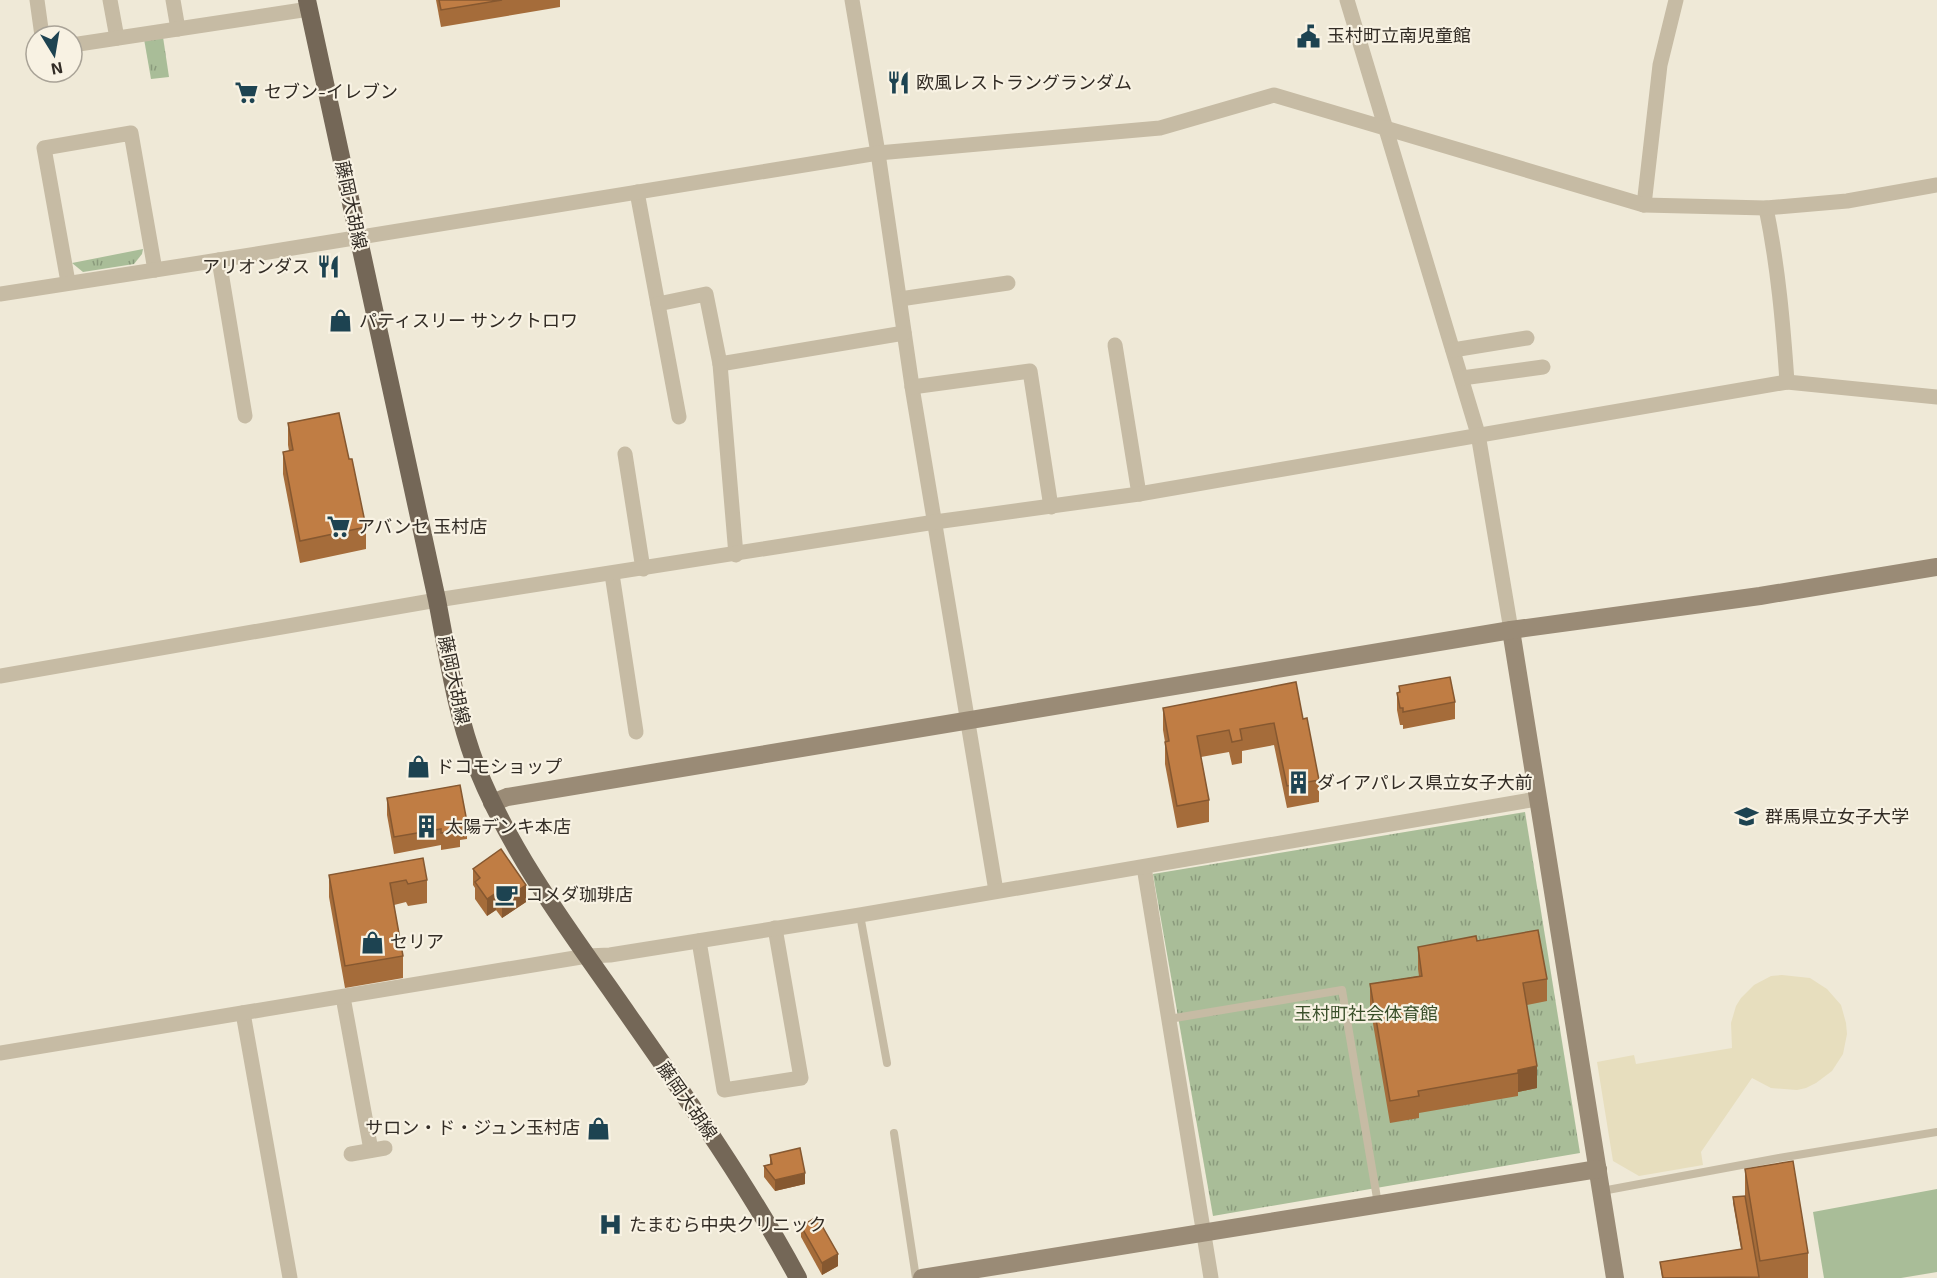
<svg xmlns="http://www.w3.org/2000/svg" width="1937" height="1278" font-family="'Exo 2','Noto Sans JP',sans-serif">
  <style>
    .grass { fill: url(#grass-tufts) }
    .pitch { fill: #a9bd98 }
    .plaza { fill: #e7debe }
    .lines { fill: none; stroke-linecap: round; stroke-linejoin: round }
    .lane { stroke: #c6bba4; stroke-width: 8 }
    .street { stroke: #c6bba4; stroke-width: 15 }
    .secondary { stroke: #9a8b76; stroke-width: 18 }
    .primary { stroke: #746757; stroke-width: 18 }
    .wall { fill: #a56c3a }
    .shaded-wall { fill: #865830 }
    .building { fill: #c07d44; stroke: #865830; stroke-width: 1.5 }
    .labels { text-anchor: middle; stroke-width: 4.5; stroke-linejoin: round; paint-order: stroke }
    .poi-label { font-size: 18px; fill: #322c25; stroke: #f8f2e3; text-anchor: start }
    .street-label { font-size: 18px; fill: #322c25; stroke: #f8f2e3 }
    .park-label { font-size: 18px; fill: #3a4f2a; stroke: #f8f2e3 }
  </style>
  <defs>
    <pattern id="grass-tufts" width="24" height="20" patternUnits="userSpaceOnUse" patternTransform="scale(1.5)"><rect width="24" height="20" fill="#a9bd98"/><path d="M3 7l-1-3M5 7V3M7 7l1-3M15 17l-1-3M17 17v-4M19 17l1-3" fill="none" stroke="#8a9a7c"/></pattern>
  </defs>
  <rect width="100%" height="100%" fill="#efe9d7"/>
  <g class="grass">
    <polygon points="163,37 169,77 151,79 144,39"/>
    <polygon points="143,249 142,254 134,264 83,272 72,263"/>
    <polygon points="1525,812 1580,1153 1213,1216 1153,874"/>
  </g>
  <polygon class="pitch" points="1937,1189 1937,1272 1901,1278 1824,1278 1813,1212"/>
  <polygon class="plaza" points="1782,975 1810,978 1827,989 1841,1005 1846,1023 1847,1034 1843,1054 1832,1071 1816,1083 1806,1088 1797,1090 1771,1088 1752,1078 1701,1152 1703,1165 1639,1176 1613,1161 1597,1062 1634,1055 1636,1064 1732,1048 1731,1023 1736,1006 1741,998 1754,985 1771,976"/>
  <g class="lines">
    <g class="lane">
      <polyline points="860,915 887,1063"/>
      <polyline points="1169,1019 1342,990 1378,1204"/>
      <polyline points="894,1133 916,1278"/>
      <polyline points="1602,1191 1779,1158 1937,1132"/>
    </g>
    <g class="street">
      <polyline points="37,0 42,36"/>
      <polyline points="110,0 117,38"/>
      <polyline points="173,0 178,29"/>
      <polyline points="852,0 878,153 913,393 996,891"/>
      <polyline points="1347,0 1478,434 1511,630"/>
      <polyline points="72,45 309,9"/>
      <polyline points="637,192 679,417"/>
      <polyline points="1644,205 1660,65 1676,0"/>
      <path d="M1766,208C1778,266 1783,323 1787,382"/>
      <polyline points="219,260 245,416"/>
      <polyline points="68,282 44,148 131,133 155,270"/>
      <polyline points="0,294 219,260 878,153 1160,128 1274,95 1644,205 1766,208 1847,201 1937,185"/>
      <polyline points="900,299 1008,283"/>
      <polyline points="658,304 706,294 720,364 904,333"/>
      <polyline points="1115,345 1139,494"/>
      <polyline points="1453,350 1527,338"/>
      <polyline points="720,364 736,555"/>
      <polyline points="1462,378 1543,367"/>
      <polyline points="912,387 1030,371 1051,507"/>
      <polyline points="625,454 643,569"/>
      <polyline points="612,574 636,732"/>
      <polyline points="0,676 437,600 935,522 1139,494 1787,382 1937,397"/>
      <polyline points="1144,867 1211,1278"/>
      <polyline points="699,941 724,1090 801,1078 775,928"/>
      <polyline points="343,997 371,1150"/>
      <polyline points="243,1013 290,1278"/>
      <polyline points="0,1053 587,956 610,955 860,915 1537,799"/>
      <polyline points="351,1154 385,1148"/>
    </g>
    <g class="secondary">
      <polyline points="1511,630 1615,1278"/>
      <polyline points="492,803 507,797 1511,630 1760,596 1937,567"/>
      <polyline points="922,1278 1598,1169"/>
    </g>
    <path class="primary" d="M307,0L437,600C448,657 456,714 477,768C510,850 562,921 613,993C678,1086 744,1178 798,1278"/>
  </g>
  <g class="wall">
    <polygon points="436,0 560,0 560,7 441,27"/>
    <polygon points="288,423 349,459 366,527 366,549 300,563 283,474 283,452 289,451 288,445"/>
    <polygon points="1399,686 1455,702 1455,719 1403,729 1403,725 1400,725 1397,710 1397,693 1399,693"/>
    <polygon points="1163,708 1303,719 1319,780 1319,802 1287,808 1274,745 1242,751 1242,763 1232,765 1229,752 1201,757 1209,800 1209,822 1177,828 1165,764 1165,742 1163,730"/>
    <polygon points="387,798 467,822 467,839 460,840 460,847 441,850 441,845 394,854 387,815"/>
    <polygon points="473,869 526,902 502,918 496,910 487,916 475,899 475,888 473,885"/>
    <polygon points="329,875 427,880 427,903 408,906 406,902 394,905 403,956 403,978 345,988 329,897"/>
    <polygon points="1477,941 1547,979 1547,1001 1527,1005 1537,1088 1518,1092 1518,1096 1419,1113 1419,1118 1390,1123 1370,1006 1370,984 1419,976 1418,969 1418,947"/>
    <polygon points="770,1155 805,1184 775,1191 764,1177 764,1166 770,1164"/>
    <polygon points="1745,1169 1808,1253 1808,1278 1662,1278 1660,1262 1741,1249 1733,1203 1733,1197 1745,1196"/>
    <polygon points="801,1226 838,1266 822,1275 801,1237"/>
  </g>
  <g class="shaded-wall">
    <polygon points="526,885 526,902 502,918 502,901"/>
    <polygon points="496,893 496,910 487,916 487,899"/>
    <polygon points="1537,1066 1537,1088 1518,1092 1518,1096 1518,1070"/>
    <polygon points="805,1173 805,1184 775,1191 775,1180"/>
    <polygon points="838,1254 838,1266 822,1275 822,1263"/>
  </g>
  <g class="building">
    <polygon points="439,0 502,0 441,10"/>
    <polygon points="339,413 349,459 352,459 366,527 300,541 283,452 293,450 288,423"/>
    <polygon points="1450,677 1455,702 1403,712 1403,708 1400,708 1397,693 1400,692 1399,686"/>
    <polygon points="1296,682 1303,719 1307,718 1319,780 1287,786 1274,723 1240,729 1242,740 1232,742 1229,730 1197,736 1209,800 1177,806 1165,742 1169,741 1163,708"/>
    <polygon points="460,785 467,822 459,824 460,830 441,833 441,829 394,837 387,798"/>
    <polygon points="501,849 526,885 502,901 496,893 487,899 475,882 480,878 473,869"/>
    <polygon points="423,858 427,880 408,884 406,880 390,883 403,956 345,966 329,875"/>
    <polygon points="1538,930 1547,979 1523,983 1537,1066 1518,1070 1518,1073 1418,1091 1419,1096 1390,1101 1370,984 1422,976 1418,947 1476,936 1477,941"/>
    <polygon points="800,1148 805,1173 775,1180 764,1166 772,1164 770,1155"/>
    <polygon points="1793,1161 1808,1253 1760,1261 1745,1169"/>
    <polygon points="1745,1196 1759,1277 1663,1278 1660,1262 1742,1249 1733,1197"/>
    <polygon points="817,1217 838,1254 822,1263 801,1226"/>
  </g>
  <defs>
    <symbol id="civic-bare" viewBox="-9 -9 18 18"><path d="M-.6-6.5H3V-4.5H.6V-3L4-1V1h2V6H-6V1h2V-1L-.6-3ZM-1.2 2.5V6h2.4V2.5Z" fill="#1d4351" stroke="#f8f2e3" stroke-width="2.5" paint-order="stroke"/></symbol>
    <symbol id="restaurant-bare" viewBox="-9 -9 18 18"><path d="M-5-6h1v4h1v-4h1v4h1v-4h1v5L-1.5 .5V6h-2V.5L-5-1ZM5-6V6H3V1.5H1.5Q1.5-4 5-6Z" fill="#1d4351" stroke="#f8f2e3" stroke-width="2.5" paint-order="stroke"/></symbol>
    <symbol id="supermarket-bare" viewBox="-9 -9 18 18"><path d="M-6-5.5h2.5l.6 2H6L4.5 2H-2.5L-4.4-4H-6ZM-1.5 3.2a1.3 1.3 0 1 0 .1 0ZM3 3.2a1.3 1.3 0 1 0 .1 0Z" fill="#1d4351" stroke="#f8f2e3" stroke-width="2.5" paint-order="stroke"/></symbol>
    <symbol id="shop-bare" viewBox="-9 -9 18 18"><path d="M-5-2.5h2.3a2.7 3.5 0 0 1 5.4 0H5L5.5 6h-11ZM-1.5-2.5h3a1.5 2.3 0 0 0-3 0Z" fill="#1d4351" stroke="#f8f2e3" stroke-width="2.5" paint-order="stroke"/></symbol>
    <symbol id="building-bare" viewBox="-9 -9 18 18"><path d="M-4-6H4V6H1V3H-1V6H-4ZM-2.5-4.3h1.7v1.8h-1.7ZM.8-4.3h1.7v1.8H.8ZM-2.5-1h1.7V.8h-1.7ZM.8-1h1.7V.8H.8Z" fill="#1d4351" stroke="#f8f2e3" stroke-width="2.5" paint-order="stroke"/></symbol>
    <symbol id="university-bare" viewBox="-9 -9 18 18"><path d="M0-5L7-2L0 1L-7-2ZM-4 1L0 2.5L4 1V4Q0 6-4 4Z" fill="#1d4351" stroke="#f8f2e3" stroke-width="2.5" paint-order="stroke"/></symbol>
    <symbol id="cafe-bare" viewBox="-9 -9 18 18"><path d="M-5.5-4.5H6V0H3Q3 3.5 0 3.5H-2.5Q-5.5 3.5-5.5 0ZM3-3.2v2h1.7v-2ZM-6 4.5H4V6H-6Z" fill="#1d4351" stroke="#f8f2e3" stroke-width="2.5" paint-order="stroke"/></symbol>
    <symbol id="hospital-bare" viewBox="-9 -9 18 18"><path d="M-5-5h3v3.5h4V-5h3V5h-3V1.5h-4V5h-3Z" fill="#1d4351" stroke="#f8f2e3" stroke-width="2.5" paint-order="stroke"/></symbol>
  </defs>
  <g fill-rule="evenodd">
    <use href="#civic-bare" x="1292" y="20" width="33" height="33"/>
    <use href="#restaurant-bare" x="882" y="66" width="33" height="33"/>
    <use href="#supermarket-bare" x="230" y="76" width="33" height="33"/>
    <use href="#restaurant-bare" x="312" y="250" width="33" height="33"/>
    <use href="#shop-bare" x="324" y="304" width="33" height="33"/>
    <use href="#supermarket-bare" x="322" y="510" width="33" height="33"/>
    <use href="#shop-bare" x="402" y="750" width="33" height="33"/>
    <use href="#building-bare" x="1282" y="766" width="33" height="33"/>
    <use href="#university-bare" x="1730" y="800" width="33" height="33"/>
    <use href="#building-bare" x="410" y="810" width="33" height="33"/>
    <use href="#cafe-bare" x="490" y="878" width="33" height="33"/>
    <use href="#shop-bare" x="356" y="926" width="33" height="33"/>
    <use href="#shop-bare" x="582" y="1112" width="33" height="33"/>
    <use href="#hospital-bare" x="594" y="1208" width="33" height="33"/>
  </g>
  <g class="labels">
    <g class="poi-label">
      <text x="1327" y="42">玉村町立南児童館</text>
      <text x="916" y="89">欧風レストラングランダム</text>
      <text x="264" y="98">セブン-イレブン</text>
      <text x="310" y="273" text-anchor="end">アリオンダス</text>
      <text x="359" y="327">パティスリー サンクトロワ</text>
      <text x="357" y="533">アバンセ 玉村店</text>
      <text x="436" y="773">ドコモショップ</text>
      <text x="1317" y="789">ダイアパレス県立女子大前</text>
      <text x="1765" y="823">群馬県立女子大学</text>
      <text x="445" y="833">太陽デンキ本店</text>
      <text x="525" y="901">コメダ珈琲店</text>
      <text x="390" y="948">セリア</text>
      <text x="580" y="1134" text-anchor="end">サロン・ド・ジュン玉村店</text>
      <text x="629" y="1231">たまむら中央クリニック</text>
    </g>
    <g class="street-label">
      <text transform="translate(351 205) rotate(78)" y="6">藤岡大胡線</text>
      <text transform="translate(454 680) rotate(78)" y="6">藤岡大胡線</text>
      <text transform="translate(687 1101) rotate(55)" y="6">藤岡大胡線</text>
    </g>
    <g class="park-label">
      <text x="1366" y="1020">玉村町社会体育館</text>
    </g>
  </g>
  <g transform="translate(54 54) rotate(169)"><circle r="28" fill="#f8f2e3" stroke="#a9a397" stroke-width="1.5"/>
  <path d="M0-4.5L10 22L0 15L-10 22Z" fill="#1d4351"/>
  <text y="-9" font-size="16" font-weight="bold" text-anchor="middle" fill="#322c25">N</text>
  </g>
</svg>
